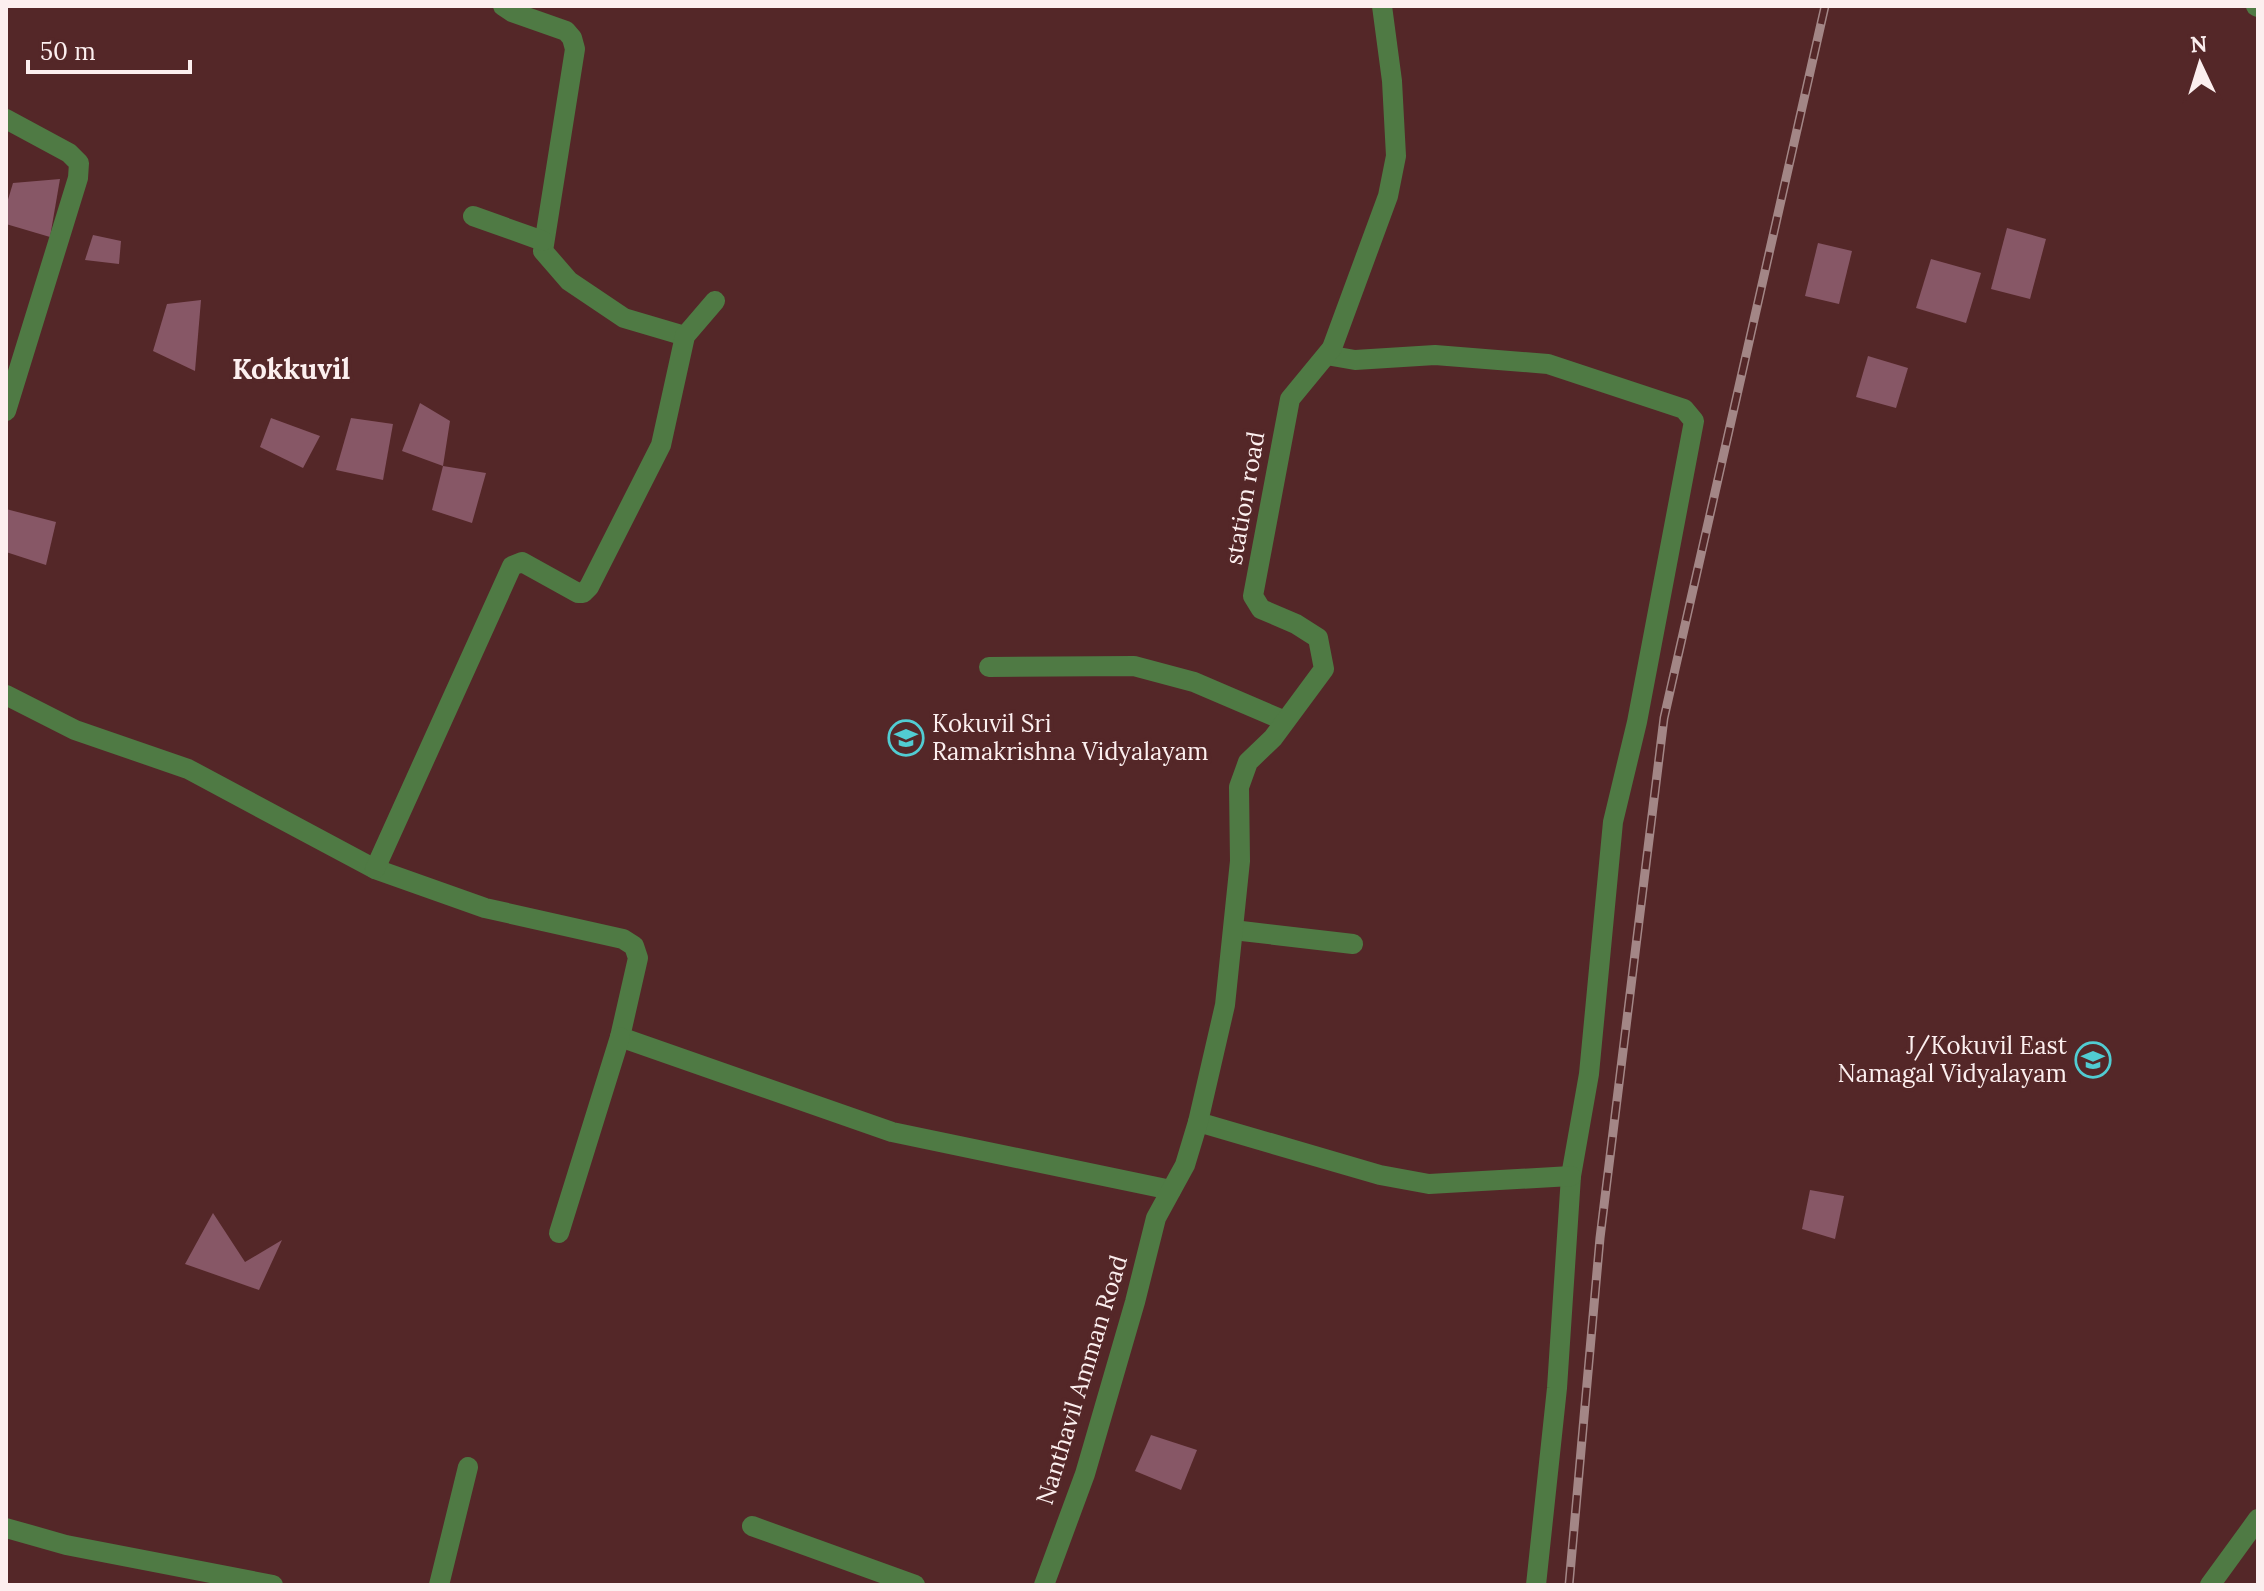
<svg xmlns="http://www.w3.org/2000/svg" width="2264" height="1591" font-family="Lora,serif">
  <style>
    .building { fill: #875766 }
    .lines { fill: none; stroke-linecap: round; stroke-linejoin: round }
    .minor { stroke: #4f7a44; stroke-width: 20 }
    .tertiary { stroke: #4f7a44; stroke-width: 20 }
    .rail-casing { stroke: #a38686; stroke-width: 9 }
    .rail { stroke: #542728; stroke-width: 6; stroke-dasharray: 18; stroke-linecap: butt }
    .labels { text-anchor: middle; stroke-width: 8; stroke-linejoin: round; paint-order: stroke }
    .street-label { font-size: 24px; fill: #fcefef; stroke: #542728 }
    .poi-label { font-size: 24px; fill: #fcefef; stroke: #542728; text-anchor: start }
    .quarter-label { font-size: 28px; font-weight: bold; fill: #fcefef; stroke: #542728 }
  </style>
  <rect width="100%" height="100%" fill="#542728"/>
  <g class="building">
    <polygon points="60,179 50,237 6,224 7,203 13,183"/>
    <polygon points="2007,228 2046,239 2030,299 1991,289"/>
    <polygon points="93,235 121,241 119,264 85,260"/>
    <polygon points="1818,243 1852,251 1839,304 1805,296"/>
    <polygon points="1931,259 1981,273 1966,323 1916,308"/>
    <polygon points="201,300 195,371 153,351 167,304"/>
    <polygon points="1868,356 1908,368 1896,408 1856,397"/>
    <polygon points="420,403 450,421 443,466 486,473 472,523 432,510 443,466 402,451"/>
    <polygon points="271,418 320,436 303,468 260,447"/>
    <polygon points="351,418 393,424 383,480 336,470"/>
    <polygon points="6,509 56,522 46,565 6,552"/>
    <polygon points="1810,1190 1844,1196 1835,1239 1802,1229"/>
    <polygon points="213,1213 245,1262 282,1240 259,1290 185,1264"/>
    <polygon points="1151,1435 1197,1450 1181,1490 1135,1471"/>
  </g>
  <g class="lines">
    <g class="minor">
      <polyline points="503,6 512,12 566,31 572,38 575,49 543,251 569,281 624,318 685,336"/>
      <polyline points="2256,6 2258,7"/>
      <polyline points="6,119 69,153 79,163 78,178 6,411"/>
      <polyline points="473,216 543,241"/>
      <polyline points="1332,348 1332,356 1355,360 1435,355 1548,364 1684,409 1694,421 1637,722 1613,822 1589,1074 1571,1176 1557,1388 1536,1585"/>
      <polyline points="989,667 1134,666 1194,682 1285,721"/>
      <polyline points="6,695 75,730 188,769 375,869 485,908 623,939 634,946 638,958 620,1037 892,1132 1171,1190"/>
      <polyline points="375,869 512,566 522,562 578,593 583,593 589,587 661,445 685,336 715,301"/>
      <polyline points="1233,930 1353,944"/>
      <polyline points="1198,1122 1380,1175 1429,1184 1571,1176"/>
      <polyline points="559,1233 620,1037"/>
      <polyline points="752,1526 915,1585"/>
      <polyline points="6,1528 66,1545 273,1585"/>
      <polyline points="439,1585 468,1467"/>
      <polyline points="1044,1585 1085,1474 1135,1302 1156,1218 1185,1165 1198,1122 1225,1005 1240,861 1239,787 1248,762 1273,738 1324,669 1318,638 1296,624 1261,609 1253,596 1290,399 1332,348 1388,196 1396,156 1392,81 1382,6"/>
    </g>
    <polyline class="tertiary" points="2210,1585 2258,1519"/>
    <defs>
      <polyline id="rail" points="1569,1585 1600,1238 1664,718 1825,6"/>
    </defs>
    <use href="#rail" class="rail-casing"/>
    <use href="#rail" class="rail"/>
  </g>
  <defs>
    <symbol id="school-ring" viewBox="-11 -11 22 22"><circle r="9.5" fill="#542728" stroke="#51ccd2" stroke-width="1.5"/><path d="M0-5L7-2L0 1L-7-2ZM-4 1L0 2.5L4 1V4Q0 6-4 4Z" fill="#51ccd2"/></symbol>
  </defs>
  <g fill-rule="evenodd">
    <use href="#school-ring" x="886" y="718" width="40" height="40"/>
    <use href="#school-ring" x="2073" y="1040" width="40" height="40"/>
  </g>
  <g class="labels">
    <g class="street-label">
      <text transform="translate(1245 498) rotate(-80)" y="8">station road</text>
      <text transform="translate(1082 1380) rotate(-73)" y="8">Nanthavil Amman Road</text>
    </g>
    <g class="poi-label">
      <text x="932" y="732">Kokuvil Sri<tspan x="932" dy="28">Ramakrishna Vidyalayam</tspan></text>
      <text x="2067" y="1054" text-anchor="end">J/Kokuvil East<tspan x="2067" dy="28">Namagal Vidyalayam</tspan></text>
    </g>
    <g class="quarter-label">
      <text x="291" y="379">Kokkuvil</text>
    </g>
  </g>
  <rect width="2264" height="1591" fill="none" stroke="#fcefef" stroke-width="16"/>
  <g transform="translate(2200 64) rotate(356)" stroke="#542728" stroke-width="6" paint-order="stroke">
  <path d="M0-6L14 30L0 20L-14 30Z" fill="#fcefef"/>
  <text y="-12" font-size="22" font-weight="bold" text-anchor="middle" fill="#fcefef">N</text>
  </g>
  <path d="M28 60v12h162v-12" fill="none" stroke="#fcefef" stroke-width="4"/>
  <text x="40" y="60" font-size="24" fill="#fcefef" stroke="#542728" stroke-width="6" paint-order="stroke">50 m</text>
</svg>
